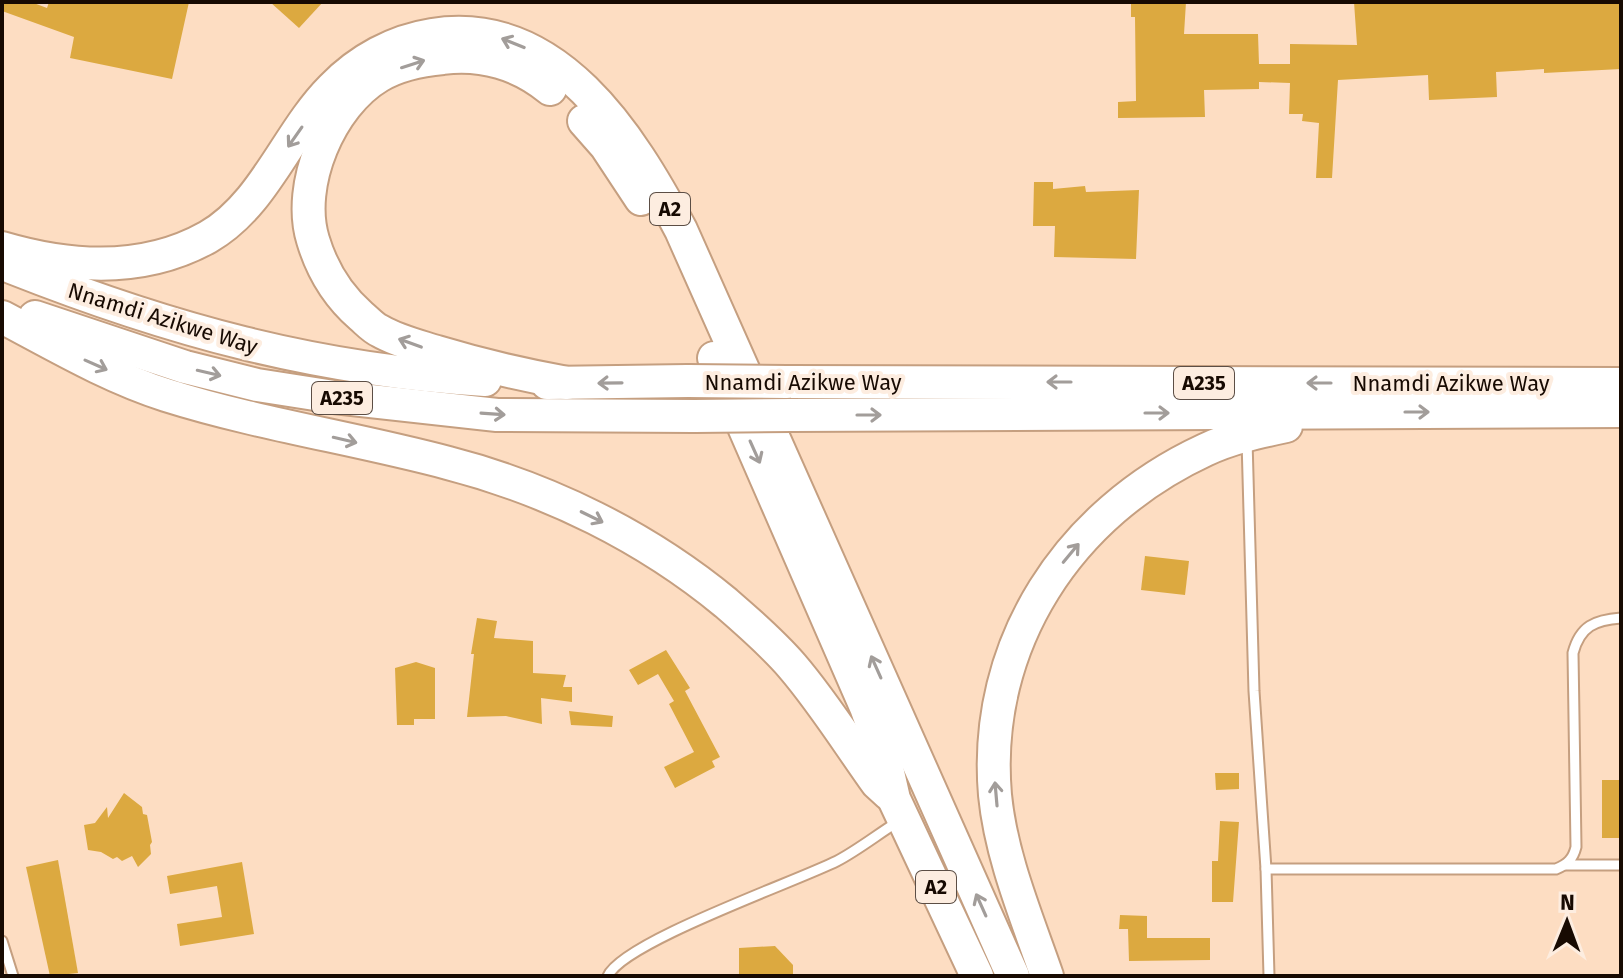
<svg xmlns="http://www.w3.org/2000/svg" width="1623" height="978" font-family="'Fira Sans',sans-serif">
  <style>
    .building { fill: #dca940 }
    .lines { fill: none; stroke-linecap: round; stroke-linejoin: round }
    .service-casing { stroke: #c59f80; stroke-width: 13 }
    .trunk-casing { stroke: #c59f80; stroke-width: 36 }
    .service { stroke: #fff; stroke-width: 9 }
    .trunk { stroke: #fff; stroke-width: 32 }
    .trunk-bridge-casing { stroke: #c59f80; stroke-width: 36; stroke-linecap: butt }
    .trunk-bridge { stroke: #fff; stroke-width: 32 }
    .oneway { stroke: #a29d9a }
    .labels { text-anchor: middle; stroke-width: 8; stroke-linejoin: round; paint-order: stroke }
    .shield { fill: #fdede0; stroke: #5c4e45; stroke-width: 2 }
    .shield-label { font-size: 20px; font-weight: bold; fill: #170a02 }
    .street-label { font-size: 22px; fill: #170a02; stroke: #fdede0 }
  </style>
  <rect width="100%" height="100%" fill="#fdddc2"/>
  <g class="building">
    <polygon points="2,2 31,2 47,8 49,2 189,2 172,79 70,58 74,37 2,11"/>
    <polygon points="270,2 323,2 299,28"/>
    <polygon points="1131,2 1186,2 1184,34 1258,34 1259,64 1290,64 1290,44 1357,45 1354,2 1621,2 1621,69 1544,73 1544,69 1496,72 1497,97 1429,100 1428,75 1338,80 1332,178 1316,178 1319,123 1302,121 1303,114 1289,114 1290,83 1259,82 1259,89 1204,90 1205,117 1118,118 1118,102 1136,101 1135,17 1131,17"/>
    <polygon points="1034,182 1053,182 1053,189 1085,186 1086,192 1139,190 1136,259 1054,257 1055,226 1033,226"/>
    <polygon points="1145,556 1189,561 1185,595 1141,590"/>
    <polygon points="477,618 497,621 494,638 533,641 533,673 566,675 563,687 572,687 572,702 541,698 542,724 506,716 467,717 474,654 471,654"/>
    <polygon points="666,650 690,688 685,691 720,757 712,761 715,767 675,788 664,767 694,752 669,704 674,701 658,674 638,685 629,670"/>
    <polygon points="416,662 435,668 435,719 414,719 414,725 397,725 395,668"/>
    <polygon points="569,711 613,716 612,727 571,725"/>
    <polygon points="1215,773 1239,773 1239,789 1216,790"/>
    <rect x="1602" y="780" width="19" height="58"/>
    <polygon points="124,793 142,807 143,814 147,815 152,842 150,845 151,854 138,867 132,856 122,861 117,857 113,859 101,852 88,850 84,825 95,823 107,807 108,818"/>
    <polygon points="1220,821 1239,822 1233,902 1212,902 1212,861 1218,861"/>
    <polygon points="58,860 78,973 50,976 26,867"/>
    <polygon points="242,862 254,934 180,946 177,924 222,917 217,886 170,894 167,876"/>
    <polygon points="1120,915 1147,916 1147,938 1210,938 1210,960 1129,961 1128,929 1119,929"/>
    <polygon points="775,946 793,965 793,976 739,976 739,948"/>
  </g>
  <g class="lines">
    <defs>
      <g id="service">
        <polyline points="1247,440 1254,691 1266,869 1269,976"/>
        <polyline points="1566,865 1621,865"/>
        <path d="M1266,869H1556C1568,864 1573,859 1576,847L1573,653C1580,626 1595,620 1621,618"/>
        <polyline points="2,941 13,976"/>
        <path d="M608,976C623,942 795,882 837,861C858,850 878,834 899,821"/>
      </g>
      <g id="trunk">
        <path d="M550,89C520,64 482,53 443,58C422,60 397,65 379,76C330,105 296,185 313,240C322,270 338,296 361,316C367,321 373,328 380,331C397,341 418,346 437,352C480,365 523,375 567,383"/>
        <polyline points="584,121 606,146 641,199"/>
        <path d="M2,248C70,268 144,273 208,237C265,204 287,133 332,88C359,60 394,41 432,35C556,15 631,136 681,230L1013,976"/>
        <path d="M11,267C168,329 315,370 485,380"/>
        <path d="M2,317C55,345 109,377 166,395C258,424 354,438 448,463C549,489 646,537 726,603C748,622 773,644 792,666C823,702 849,744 877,783L889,794"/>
        <polyline points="35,317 185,367 257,385 334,397 497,415 695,416"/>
        <polyline points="714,358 866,707 885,759 894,799 977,976"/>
        <polyline points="787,382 1621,384"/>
        <polyline points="547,383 688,381"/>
        <polyline points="791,415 1621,411"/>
        <path d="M1047,976C1027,918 1001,857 995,795C982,644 1069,513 1205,450C1230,438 1258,432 1286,426"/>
      </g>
    </defs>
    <use href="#service" class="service-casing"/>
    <use href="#trunk" class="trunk-casing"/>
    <use href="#service" class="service"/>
    <use href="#trunk" class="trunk"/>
    <defs>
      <g id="trunk-bridge">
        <polyline points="688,381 787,382"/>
        <polyline points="695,416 791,415"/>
      </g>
    </defs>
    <use href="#trunk-bridge" class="trunk-bridge-casing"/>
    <use href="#trunk-bridge" class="trunk-bridge"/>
  </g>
  <defs><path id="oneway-shaft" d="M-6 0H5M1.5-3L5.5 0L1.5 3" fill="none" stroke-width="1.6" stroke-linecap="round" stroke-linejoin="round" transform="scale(2)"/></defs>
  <g class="oneway">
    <use href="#oneway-shaft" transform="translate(513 43) rotate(-158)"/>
    <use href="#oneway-shaft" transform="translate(413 64) rotate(-18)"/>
    <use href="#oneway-shaft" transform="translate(295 137) rotate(125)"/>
    <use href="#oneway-shaft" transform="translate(410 343) rotate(-160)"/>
    <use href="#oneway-shaft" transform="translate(96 365) rotate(24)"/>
    <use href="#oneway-shaft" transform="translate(209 373) rotate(13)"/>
    <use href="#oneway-shaft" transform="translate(1059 382) rotate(-180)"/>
    <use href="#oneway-shaft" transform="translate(610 383) rotate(179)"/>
    <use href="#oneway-shaft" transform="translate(1319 383) rotate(-180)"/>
    <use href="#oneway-shaft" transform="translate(1417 412)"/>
    <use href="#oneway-shaft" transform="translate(1157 413)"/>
    <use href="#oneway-shaft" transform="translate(493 414) rotate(4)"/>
    <use href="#oneway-shaft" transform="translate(869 415)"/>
    <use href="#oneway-shaft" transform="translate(345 440) rotate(13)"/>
    <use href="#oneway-shaft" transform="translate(755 452) rotate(66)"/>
    <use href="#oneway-shaft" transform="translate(592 517) rotate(26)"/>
    <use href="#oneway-shaft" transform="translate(1071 553) rotate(-50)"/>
    <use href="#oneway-shaft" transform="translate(876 667) rotate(-114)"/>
    <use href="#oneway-shaft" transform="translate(996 794) rotate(-95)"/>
    <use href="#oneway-shaft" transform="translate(981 905) rotate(-114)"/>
  </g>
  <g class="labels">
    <g class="shield">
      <rect x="650" y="193" width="40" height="32" rx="6"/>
      <rect x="1174" y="367" width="60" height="32" rx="6"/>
      <rect x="312" y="382" width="60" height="32" rx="6"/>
      <rect x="916" y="871" width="40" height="32" rx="6"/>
    </g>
    <g class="shield-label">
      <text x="670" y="216">A2</text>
      <text x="1204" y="390">A235</text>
      <text x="342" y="405">A235</text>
      <text x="936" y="894">A2</text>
    </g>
    <g class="street-label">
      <text transform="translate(163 318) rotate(17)" y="8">Nnamdi Azikwe Way</text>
      <text x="803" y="390">Nnamdi Azikwe Way</text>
      <text x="1451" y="391">Nnamdi Azikwe Way</text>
    </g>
  </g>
  <rect width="1623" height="978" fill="none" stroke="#170a02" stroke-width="8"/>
  <g transform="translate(1567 922) rotate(1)" stroke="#fdede0" stroke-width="6" paint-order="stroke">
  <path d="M0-6L14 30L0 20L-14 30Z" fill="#170a02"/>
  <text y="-12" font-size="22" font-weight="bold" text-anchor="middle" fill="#170a02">N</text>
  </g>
</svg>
